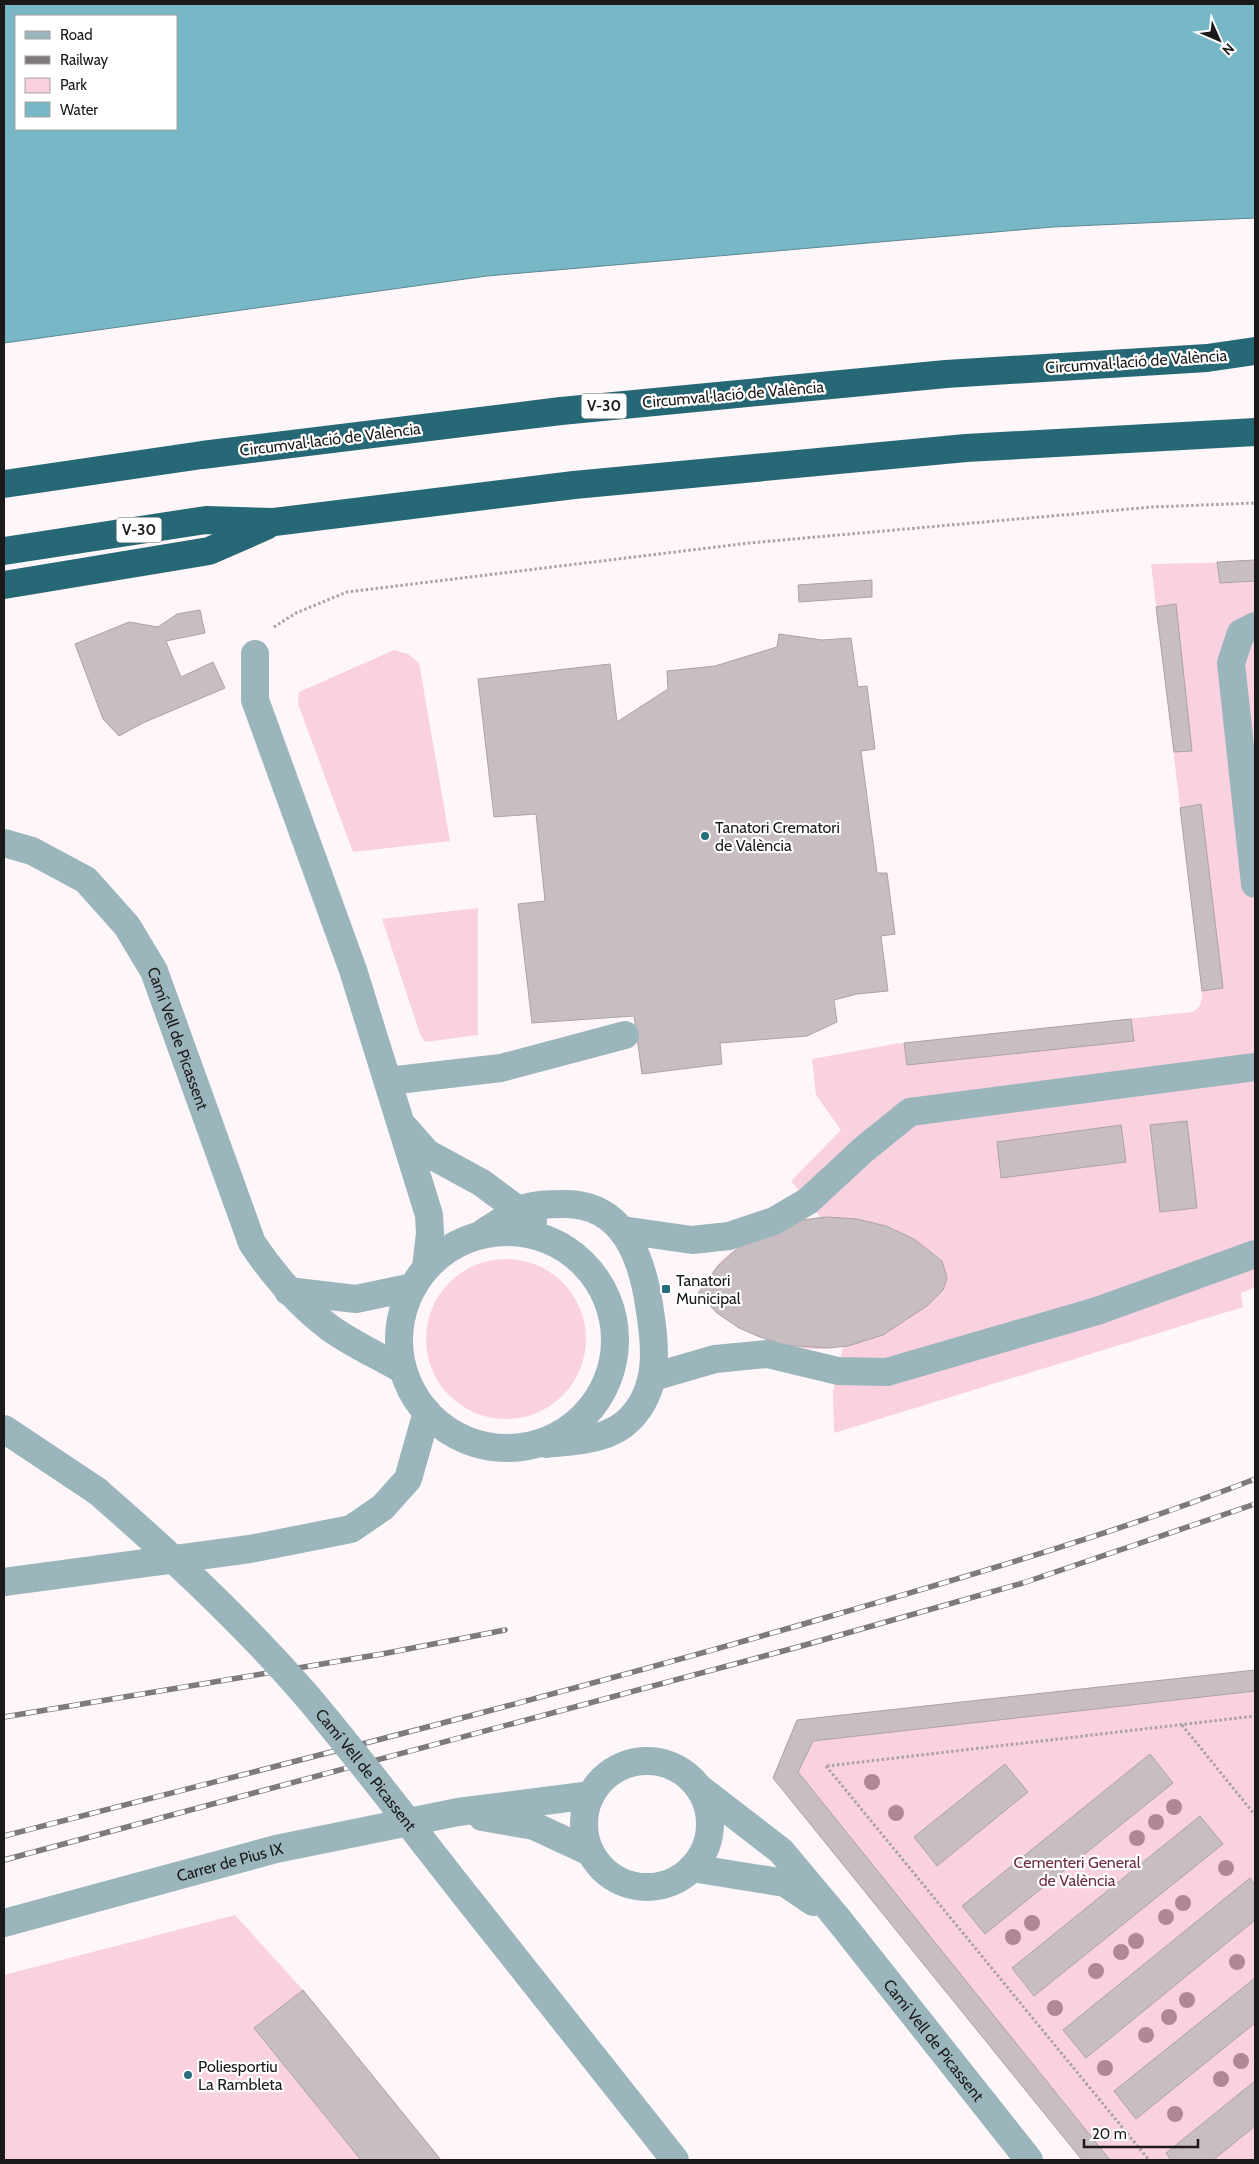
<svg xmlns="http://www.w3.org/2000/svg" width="1259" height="2164" font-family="Cabin,sans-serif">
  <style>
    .green { fill: #fad2df }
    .water { fill: #77b7c6; stroke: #5c8892; fill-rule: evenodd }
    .building { fill: #c8bec1; stroke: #aba2a5 }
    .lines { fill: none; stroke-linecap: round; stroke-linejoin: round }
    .path { stroke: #a8a2a3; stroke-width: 3; stroke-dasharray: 2.5 2.5; stroke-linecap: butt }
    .minor { stroke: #9ab5bb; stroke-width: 28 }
    .highway { stroke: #266875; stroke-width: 28 }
    .rail-casing { stroke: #7e797a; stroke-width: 5.5 }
    .rail { stroke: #fff; stroke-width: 4; stroke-dasharray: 11; stroke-linecap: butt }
    .minor-bridge { stroke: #9ab5bb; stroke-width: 28 }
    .tree { fill: #af8797 }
    .poi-dot { fill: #286e7c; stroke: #fff; stroke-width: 2 }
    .labels { text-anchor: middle; stroke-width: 4.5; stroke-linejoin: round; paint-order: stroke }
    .shield { fill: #fff; stroke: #605e5f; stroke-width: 1 }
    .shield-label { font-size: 15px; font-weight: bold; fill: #1c191a }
    .street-label { font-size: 16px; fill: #1c191a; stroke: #fff }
    .poi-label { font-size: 16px; fill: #1c191a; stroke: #fff; text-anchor: start }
    .park-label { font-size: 16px; fill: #6f2d48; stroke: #fff }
  </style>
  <rect width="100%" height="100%" fill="#fef6f8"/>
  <g class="green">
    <path d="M1255,562V1287L1241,1293L1243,1307L834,1433L833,1391L843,1346C806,1355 763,1343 732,1322C721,1315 711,1302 701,1293C707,1283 712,1271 719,1263C744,1237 787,1224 821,1218L791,1181L841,1130L816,1095L812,1059L894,1044L1192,1012C1201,1008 1202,1001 1202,991L1151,564Z"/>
    <polygon points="394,650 408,654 419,663 450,841 353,852 298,704 299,692"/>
    <polygon points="478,908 478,1035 425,1042 420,1034 382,919"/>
    <circle cx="506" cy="1339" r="80"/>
    <polygon points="1255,1670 1255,2160 1082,2160 773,1778 797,1720"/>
    <polygon points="235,1915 303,1990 441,2160 4,2160 4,1975"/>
  </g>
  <path class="water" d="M4,4H1255V218L1053,227L487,276L4,343ZM16,16H176V129H16Z"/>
  <g class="building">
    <polygon points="1255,560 1255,581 1220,583 1217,562"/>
    <polygon points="872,580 872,597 799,602 798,585"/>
    <polygon points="1176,604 1192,751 1174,752 1156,607"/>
    <polygon points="200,610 205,633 166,641 181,677 213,662 225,688 143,723 119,736 103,719 75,644 129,622 158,627 177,614"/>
    <polygon points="779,634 822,640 851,638 858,687 867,686 875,749 861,751 877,873 887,873 895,934 881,936 888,991 857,994 834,1000 837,1022 807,1036 720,1043 722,1064 642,1074 634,1016 532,1023 518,904 545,901 536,814 494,817 478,679 610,664 617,722 668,689 667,671 715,666 777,647"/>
    <polygon points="1201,804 1223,988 1202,991 1180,808"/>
    <polygon points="1131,1019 1134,1041 907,1065 904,1043"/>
    <polygon points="1187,1121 1197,1208 1160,1212 1150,1125"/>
    <polygon points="1121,1125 1126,1162 1001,1178 997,1142"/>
    <polygon points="826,1217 857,1219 886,1226 914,1239 942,1261 947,1278 943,1290 927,1306 883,1335 848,1346 828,1348 784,1345 760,1337 739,1328 717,1313 698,1293 718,1266 739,1247 759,1235 802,1220"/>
    <polygon points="1255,1670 1255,1691 813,1741 798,1772 1110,2160 1082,2160 773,1778 797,1720"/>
    <polygon points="1150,1754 1173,1783 985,1934 962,1906"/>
    <polygon points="1005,1764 1028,1792 937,1866 914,1837"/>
    <polygon points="1200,1816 1223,1844 1034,1996 1012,1968"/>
    <polygon points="1250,1878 1255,1885 1255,1920 1086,2058 1063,2030"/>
    <polygon points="1255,1978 1255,2023 1136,2119 1114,2091"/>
    <polygon points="303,1990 441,2160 361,2160 254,2028"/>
    <polygon points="1255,2081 1255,2126 1213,2160 1171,2160 1166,2153"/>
  </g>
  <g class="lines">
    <g class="path">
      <polyline points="274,627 296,613 347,592 749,543 1152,507 1255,503"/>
      <polyline points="1182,1725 1255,1815"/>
      <polyline points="826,1766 1149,2160"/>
      <polyline points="827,1766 1255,1716"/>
    </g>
    <g class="minor">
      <polyline points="1255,626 1241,633 1231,663 1255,884"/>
      <polyline points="255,654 255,700 353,970 429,1215 430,1233 426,1268"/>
      <path id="s1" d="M4,843L32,851L86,880L127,926L154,971L252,1243C274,1276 298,1304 330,1328C352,1344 379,1356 403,1370"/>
      <polyline points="388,1081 501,1068 625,1035"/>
      <polyline points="405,1128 427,1153 482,1183 533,1221"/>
      <polyline points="622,1230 692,1240 729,1236 774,1221 808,1201 863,1150 910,1112 1255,1067"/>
      <path d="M484,1232C496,1225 508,1216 520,1210C534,1204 550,1204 565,1204C625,1204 643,1260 650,1311C656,1349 659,1388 631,1418C610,1441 574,1441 546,1444"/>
      <circle cx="507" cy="1340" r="108"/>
      <polyline points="288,1291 356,1299 413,1287"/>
      <polyline points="653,1377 715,1359 767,1354 838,1371 887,1372 1097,1311 1255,1254"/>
      <polyline points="4,1429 97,1491"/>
      <polyline points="4,1582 250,1549 351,1529 383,1507 408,1479 427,1412"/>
      <circle cx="647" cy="1824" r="63"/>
      <path id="s2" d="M698,1787L781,1851L838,1919L1029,2160"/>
      <polyline points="482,1817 534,1826 590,1852"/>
      <polyline points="692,1868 785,1883 813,1902"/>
      <polyline points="469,1900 675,2160"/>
      <path id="s3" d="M4,1923L276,1849L458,1812L591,1795"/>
    </g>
    <g class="highway">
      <polyline points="4,484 202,455 561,411 946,374 1207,358 1255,351"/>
      <polyline points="4,551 206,520 274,522 574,485 966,448 1255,432"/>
      <polyline points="4,585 209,551 266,526"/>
    </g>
    <defs>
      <g id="rail">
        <polyline points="4,1717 382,1654 505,1630"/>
        <path d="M4,1836C283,1764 562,1695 838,1614C978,1573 1119,1532 1255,1479"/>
        <polyline points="4,1860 798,1647 1023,1583 1255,1504"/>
      </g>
    </defs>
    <use href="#rail" class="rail-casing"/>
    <use href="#rail" class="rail"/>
    <path class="minor-bridge" id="s4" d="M97,1491C171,1555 242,1621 306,1695C362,1761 415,1832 469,1900"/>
  </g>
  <g class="tree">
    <circle cx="872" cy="1782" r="8"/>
    <circle cx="1174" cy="1807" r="8"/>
    <circle cx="896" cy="1813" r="8"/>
    <circle cx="1156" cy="1822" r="8"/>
    <circle cx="1137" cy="1838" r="8"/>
    <circle cx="1226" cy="1868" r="8"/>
    <circle cx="1183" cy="1903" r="8"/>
    <circle cx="1166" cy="1917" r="8"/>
    <circle cx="1032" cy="1923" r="8"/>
    <circle cx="1013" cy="1937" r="8"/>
    <circle cx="1136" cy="1941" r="8"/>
    <circle cx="1121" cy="1952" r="8"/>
    <circle cx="1237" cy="1962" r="8"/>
    <circle cx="1096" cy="1971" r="8"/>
    <circle cx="1187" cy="2000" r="8"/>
    <circle cx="1055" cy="2008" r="8"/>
    <circle cx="1169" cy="2017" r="8"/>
    <circle cx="1146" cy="2035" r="8"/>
    <circle cx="1241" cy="2061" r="8"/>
    <circle cx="1105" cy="2068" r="8"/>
    <circle cx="1221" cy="2079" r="8"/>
    <circle cx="1175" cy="2114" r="8"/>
  </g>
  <g class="poi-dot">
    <circle cx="705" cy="836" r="5"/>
    <rect x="661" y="1284" width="10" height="10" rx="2.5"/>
    <circle cx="188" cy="2075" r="5"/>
  </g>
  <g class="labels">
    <g class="shield">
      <rect x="581.5" y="393.5" width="45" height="25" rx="4"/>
      <rect x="116.5" y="517.5" width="45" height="25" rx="4"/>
    </g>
    <g class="shield-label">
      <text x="604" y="411">V-30</text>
      <text x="139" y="535">V-30</text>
    </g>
    <g class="street-label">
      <text transform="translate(1136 361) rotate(-4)" y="6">Circumval·lació de València</text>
      <text transform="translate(733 394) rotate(-5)" y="6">Circumval·lació de València</text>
      <text transform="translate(330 439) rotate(-7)" y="6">Circumval·lació de València</text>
      <text dy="6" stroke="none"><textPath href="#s1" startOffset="276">Camí Vell de Picassent</textPath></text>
      <text dy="6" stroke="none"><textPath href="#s4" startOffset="388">Camí Vell de Picassent</textPath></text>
      <text dy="6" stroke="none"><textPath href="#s3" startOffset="234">Carrer de Pius IX</textPath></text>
      <text dy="6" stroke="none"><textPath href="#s2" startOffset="348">Camí Vell de Picassent</textPath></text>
    </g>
    <g class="poi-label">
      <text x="715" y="833">Tanatori Crematori<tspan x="715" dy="18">de València</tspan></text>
      <text x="676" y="1286">Tanatori<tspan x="676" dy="18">Municipal</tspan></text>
      <text x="198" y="2072">Poliesportiu<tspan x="198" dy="18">La Rambleta</tspan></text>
    </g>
    <g class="park-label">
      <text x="1077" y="1868">Cementeri General<tspan x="1077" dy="18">de València</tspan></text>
    </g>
  </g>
  <rect width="1259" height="2164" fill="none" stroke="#1c191a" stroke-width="10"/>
  <rect x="15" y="15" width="162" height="115" fill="#ffffff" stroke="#a4a3a3"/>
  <rect x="25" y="31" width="25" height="8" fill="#9ab5bb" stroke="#a4a3a3"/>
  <text x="60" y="40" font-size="15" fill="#1c191a">Road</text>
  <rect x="25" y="56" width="25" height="8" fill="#7e797a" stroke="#a4a3a3"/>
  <text x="60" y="65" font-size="15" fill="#1c191a">Railway</text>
  <rect x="25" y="78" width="25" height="15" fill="#fad2df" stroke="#a4a3a3"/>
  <text x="60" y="90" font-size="15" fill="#1c191a">Park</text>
  <rect x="25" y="102" width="25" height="15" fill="#77b7c6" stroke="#a4a3a3"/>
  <text x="60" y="115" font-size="15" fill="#1c191a">Water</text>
  <g transform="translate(1219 40) rotate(135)" stroke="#ffffff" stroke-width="4" paint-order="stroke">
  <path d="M0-4L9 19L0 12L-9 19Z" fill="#1c191a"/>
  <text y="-8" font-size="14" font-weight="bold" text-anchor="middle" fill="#1c191a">N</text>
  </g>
  <path d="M1084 2139v8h114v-8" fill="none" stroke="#1c191a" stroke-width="2.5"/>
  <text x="1092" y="2139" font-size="15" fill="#1c191a" stroke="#ffffff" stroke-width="4" paint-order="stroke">20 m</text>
</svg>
